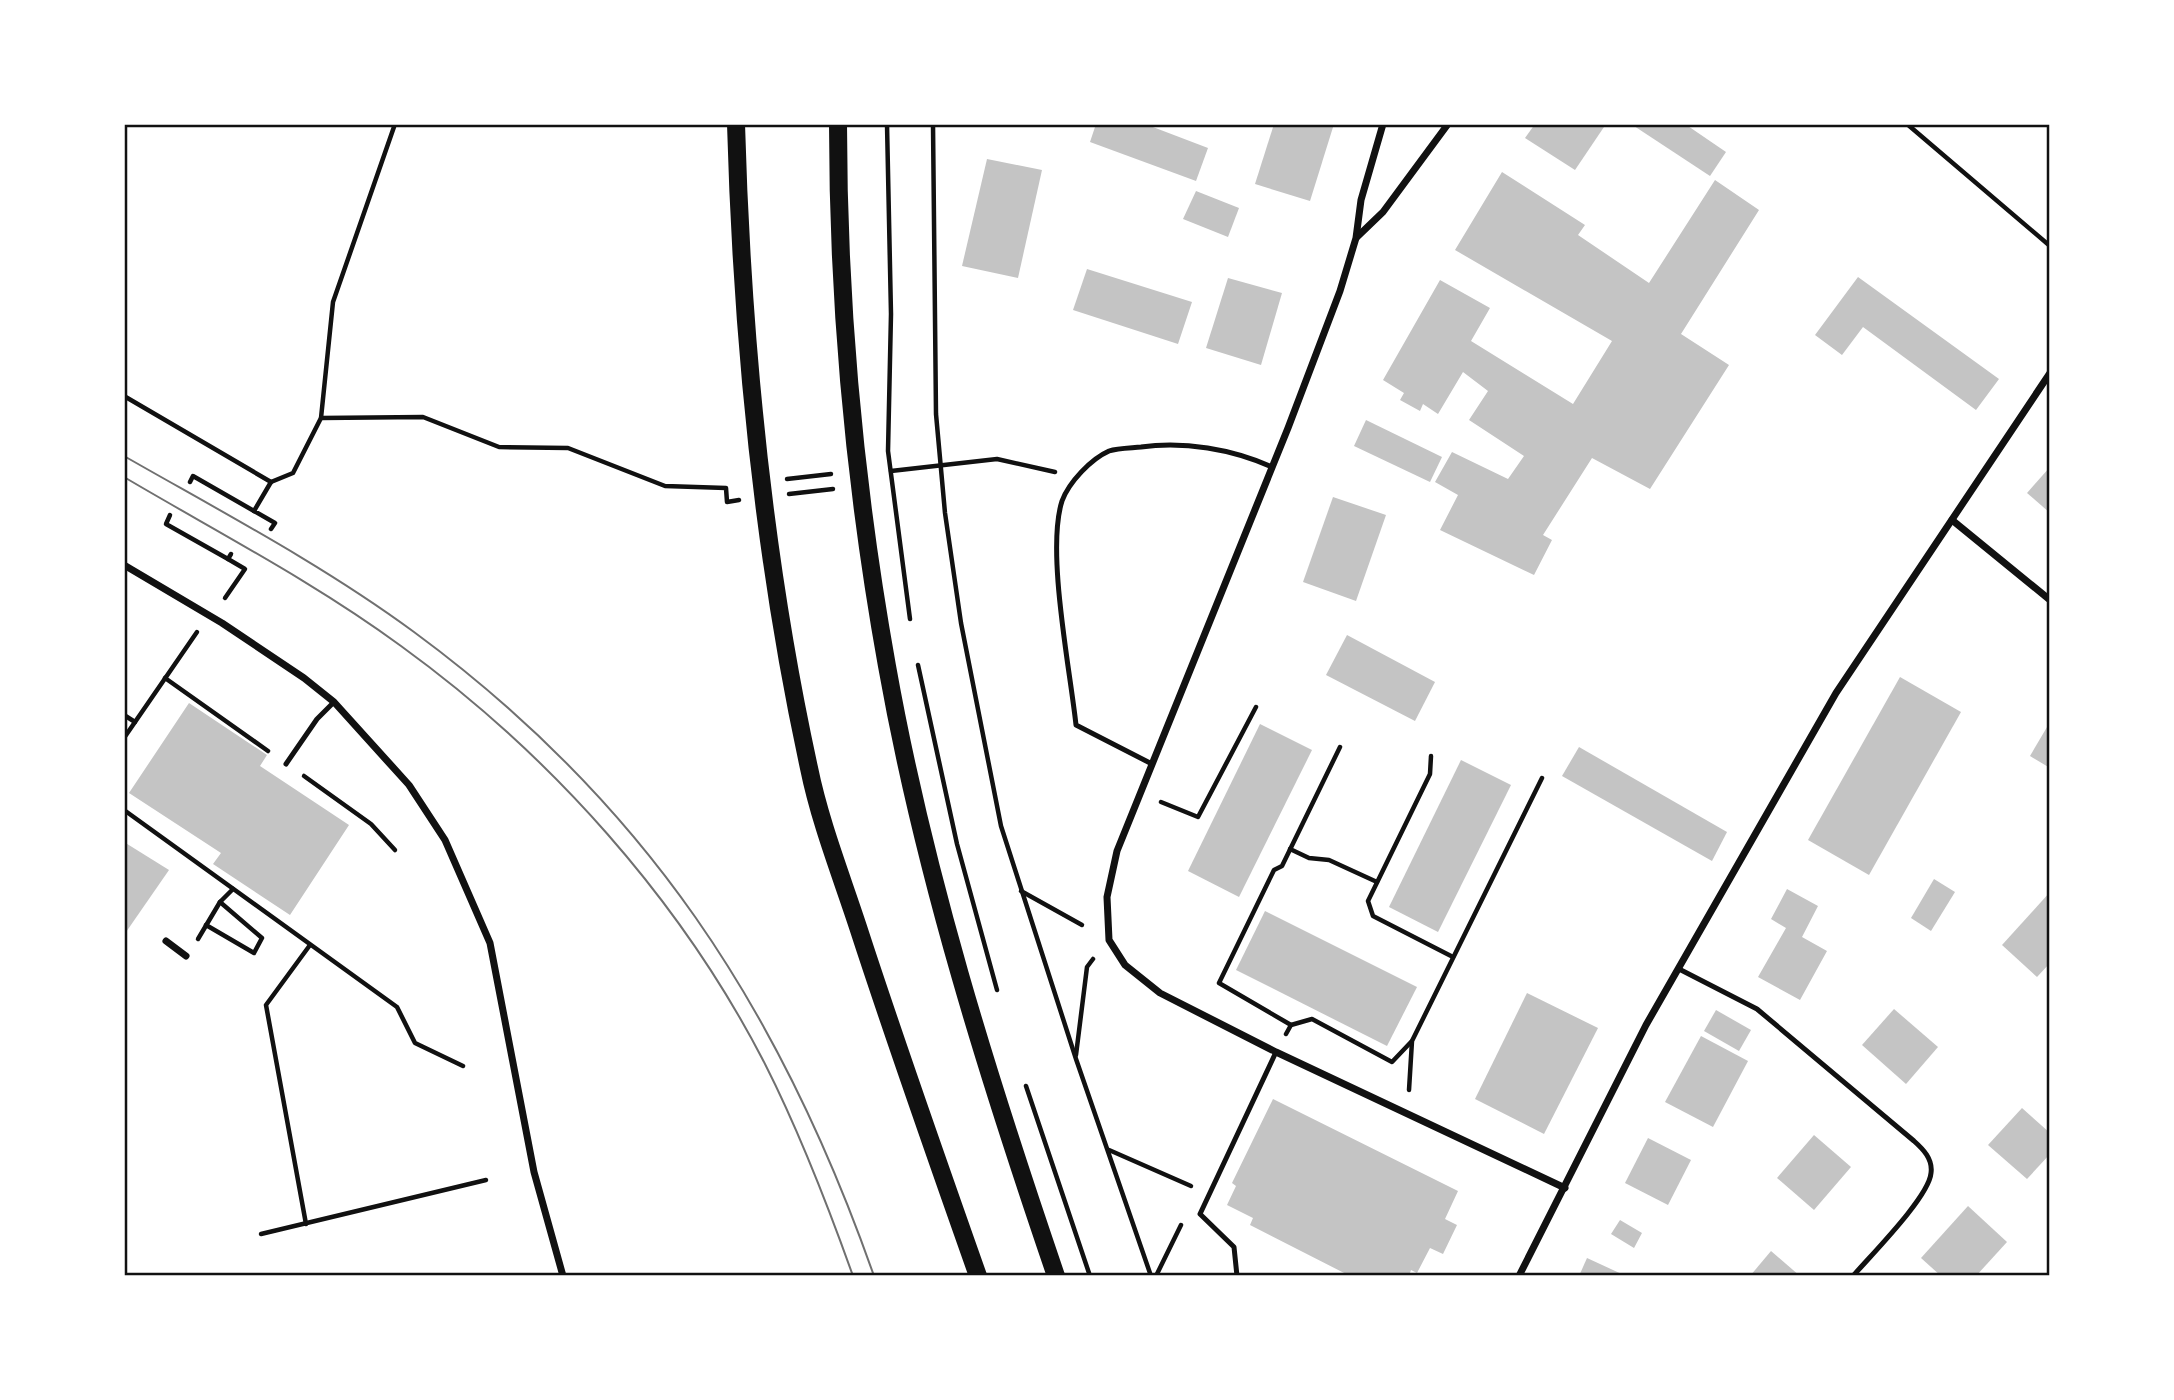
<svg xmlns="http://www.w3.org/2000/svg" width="2174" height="1400" font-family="'Titillium Web',sans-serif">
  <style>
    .building { fill: #c4c4c4 }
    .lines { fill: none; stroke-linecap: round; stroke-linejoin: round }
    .path { stroke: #111; stroke-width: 4.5 }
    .service { stroke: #111; stroke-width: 5 }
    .minor { stroke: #111; stroke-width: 7 }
    .primary { stroke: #111; stroke-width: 18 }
    .tram { stroke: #707070; stroke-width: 2 }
    .neatline { fill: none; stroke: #111; stroke-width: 2.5 }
  </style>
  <rect width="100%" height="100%" fill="#fff"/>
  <g class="building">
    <polygon points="1096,124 1145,124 1208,148 1196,181 1090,142"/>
    <polygon points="1274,124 1334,124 1310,201 1255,184"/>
    <polygon points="1535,124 1606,124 1575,170 1525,138"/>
    <polygon points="1631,124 1685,124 1726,152 1710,176"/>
    <polygon points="987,159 1042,170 1018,278 962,266"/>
    <polygon points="1502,172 1585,225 1578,235 1649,283 1715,180 1759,210 1681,334 1729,365 1650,489 1592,458 1543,535 1552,540 1534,575 1440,530 1458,495 1435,482 1452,452 1508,479 1524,456 1469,420 1488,391 1463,372 1438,414 1423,404 1420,411 1400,400 1404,393 1383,380 1440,280 1490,308 1471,341 1573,404 1612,341 1455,250"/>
    <polygon points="1196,191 1239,208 1228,237 1183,219"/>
    <polygon points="1087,269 1192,302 1178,344 1073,310"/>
    <polygon points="1858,277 1999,379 1976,410 1863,327 1842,355 1815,335"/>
    <polygon points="1228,278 1282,293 1261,365 1206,348"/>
    <polygon points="1366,420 1442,457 1430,482 1354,446"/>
    <polygon points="2050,467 2050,513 2027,493"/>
    <polygon points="1333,497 1386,515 1356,601 1303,582"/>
    <polygon points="1347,635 1435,682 1415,721 1326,675"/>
    <polygon points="1900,677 1961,712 1869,875 1808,840"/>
    <polygon points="189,703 267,755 260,766 349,825 290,915 213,864 221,853 129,793"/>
    <polygon points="2050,722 2050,768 2030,756"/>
    <polygon points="1260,724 1312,750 1239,897 1188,871"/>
    <polygon points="1579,747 1727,832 1712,861 1562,776"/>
    <polygon points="1461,760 1511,785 1438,932 1389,907"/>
    <polygon points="124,842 169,870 124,935"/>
    <polygon points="1934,879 1955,892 1931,931 1911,918"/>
    <polygon points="1787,889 1818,906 1802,937 1827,951 1800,1000 1758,977 1786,928 1771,919"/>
    <polygon points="2050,892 2050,963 2037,977 2002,945"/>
    <polygon points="1265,911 1417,987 1387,1046 1236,970"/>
    <polygon points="1527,993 1598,1028 1544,1134 1475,1099"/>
    <polygon points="1894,1009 1938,1047 1906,1084 1862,1045"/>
    <polygon points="1716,1010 1751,1030 1739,1051 1704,1031"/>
    <polygon points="1701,1036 1748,1061 1713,1127 1665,1102"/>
    <polygon points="1273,1099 1458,1191 1445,1219 1457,1225 1443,1254 1430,1248 1417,1273 1411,1270 1409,1276 1350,1276 1250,1225 1253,1218 1227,1205 1236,1186 1232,1183"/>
    <polygon points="2022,1108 2050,1133 2050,1154 2027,1179 1988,1145"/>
    <polygon points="1814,1135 1851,1167 1814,1210 1777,1178"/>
    <polygon points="1648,1138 1691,1160 1668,1205 1625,1183"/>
    <polygon points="1968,1206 2007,1242 1976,1276 1941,1276 1921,1258"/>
    <polygon points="1620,1220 1642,1233 1634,1248 1611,1234"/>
    <polygon points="1771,1251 1800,1276 1750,1276"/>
    <polygon points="1587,1258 1626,1276 1579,1276"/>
  </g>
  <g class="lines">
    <g class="path">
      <polyline points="887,124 891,314 888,451 910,619"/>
      <polyline points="933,124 936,414 945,513 961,623 1001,826 1076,1059 1151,1276"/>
      <polyline points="1907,124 2050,246"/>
      <polyline points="124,396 271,482"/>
      <polyline points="321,418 423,417 499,447 568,448 665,486 726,488 727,502 739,500"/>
      <polyline points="891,471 997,459 1055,472"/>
      <polyline points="787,479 831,474"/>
      <polyline points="190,482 193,476 254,511"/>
      <polyline points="789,494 833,489"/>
      <polyline points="170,515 166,524 228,559"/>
      <polyline points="271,529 275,523 254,511 271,482 293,473 321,418 333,302 395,124"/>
      <polyline points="225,598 245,569 228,559 231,554"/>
      <polyline points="918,665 957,844 997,990"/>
      <polyline points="165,678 268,751"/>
      <polyline points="124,715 135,722"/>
      <polyline points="124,738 197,632"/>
      <polyline points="1431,756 1430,774 1368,901 1373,916 1453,957"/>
      <polyline points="304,776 371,824 395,850"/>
      <polyline points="1161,802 1198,817 1256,707"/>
      <polyline points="124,810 397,1007 415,1043 463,1066"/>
      <polyline points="1290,849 1309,858 1329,860 1377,882"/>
      <polyline points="1021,891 1082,925"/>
      <polyline points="206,925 254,953 262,938 220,902"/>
      <polyline points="198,939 220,902 233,889"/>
      <polyline points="1291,1025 1312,1019 1392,1062 1411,1042"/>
      <polyline points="1286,1034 1291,1025 1219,983 1274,870 1282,866 1340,747"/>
      <polyline points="1076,1055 1087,967 1093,959"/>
      <polyline points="1026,1086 1090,1276"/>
      <polyline points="1409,1090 1412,1041 1542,778"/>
      <polyline points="1109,1150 1191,1186"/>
      <polyline points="306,1224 266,1005 310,945"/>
      <polyline points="261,1234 486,1180"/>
      <polyline points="1156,1276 1181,1225"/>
    </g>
    <g class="service">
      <polyline points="286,764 317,719 334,702"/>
      <path d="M1152,764L1076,725C1070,669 1046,551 1062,501C1069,482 1091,459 1109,451C1118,448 1132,448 1141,447C1184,441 1232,449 1272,467"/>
      <path d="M1679,969L1757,1009L1914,1141C1923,1149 1933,1159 1931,1173C1929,1197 1871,1255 1853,1276"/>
      <polyline points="1237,1276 1234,1247 1200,1214 1276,1052"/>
    </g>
    <g class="minor">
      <polyline points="1383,124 1361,200 1356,238 1340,291 1288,428 1117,851 1107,897 1109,940 1125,965 1160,993 1276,1052 1565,1188"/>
      <polyline points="1357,237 1383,212 1448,124"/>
      <polyline points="1952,520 2050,600"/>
      <polyline points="124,565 222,623 304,678 334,702 409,785 445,840 490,943 534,1172 563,1276"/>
      <polyline points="166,941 186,956"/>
      <polyline points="1519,1276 1646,1025 1836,693 2050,373"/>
    </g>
    <g class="primary">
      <path d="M736,124C742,339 763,557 809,768C820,822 841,875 858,927C896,1044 937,1160 978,1276"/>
      <path d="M838,124C838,305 855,488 887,666C924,874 988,1077 1056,1276"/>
    </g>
    <g class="tram">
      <path d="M124,456C222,512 323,565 414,632C645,802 780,1008 874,1276"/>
      <path d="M124,477C217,532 314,582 401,646C550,754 681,900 765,1064C800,1133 827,1203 853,1276"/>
    </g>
  </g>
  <rect width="2174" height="1400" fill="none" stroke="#ffffff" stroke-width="252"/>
  <rect x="126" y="126" width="1922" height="1148" class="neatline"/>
</svg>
